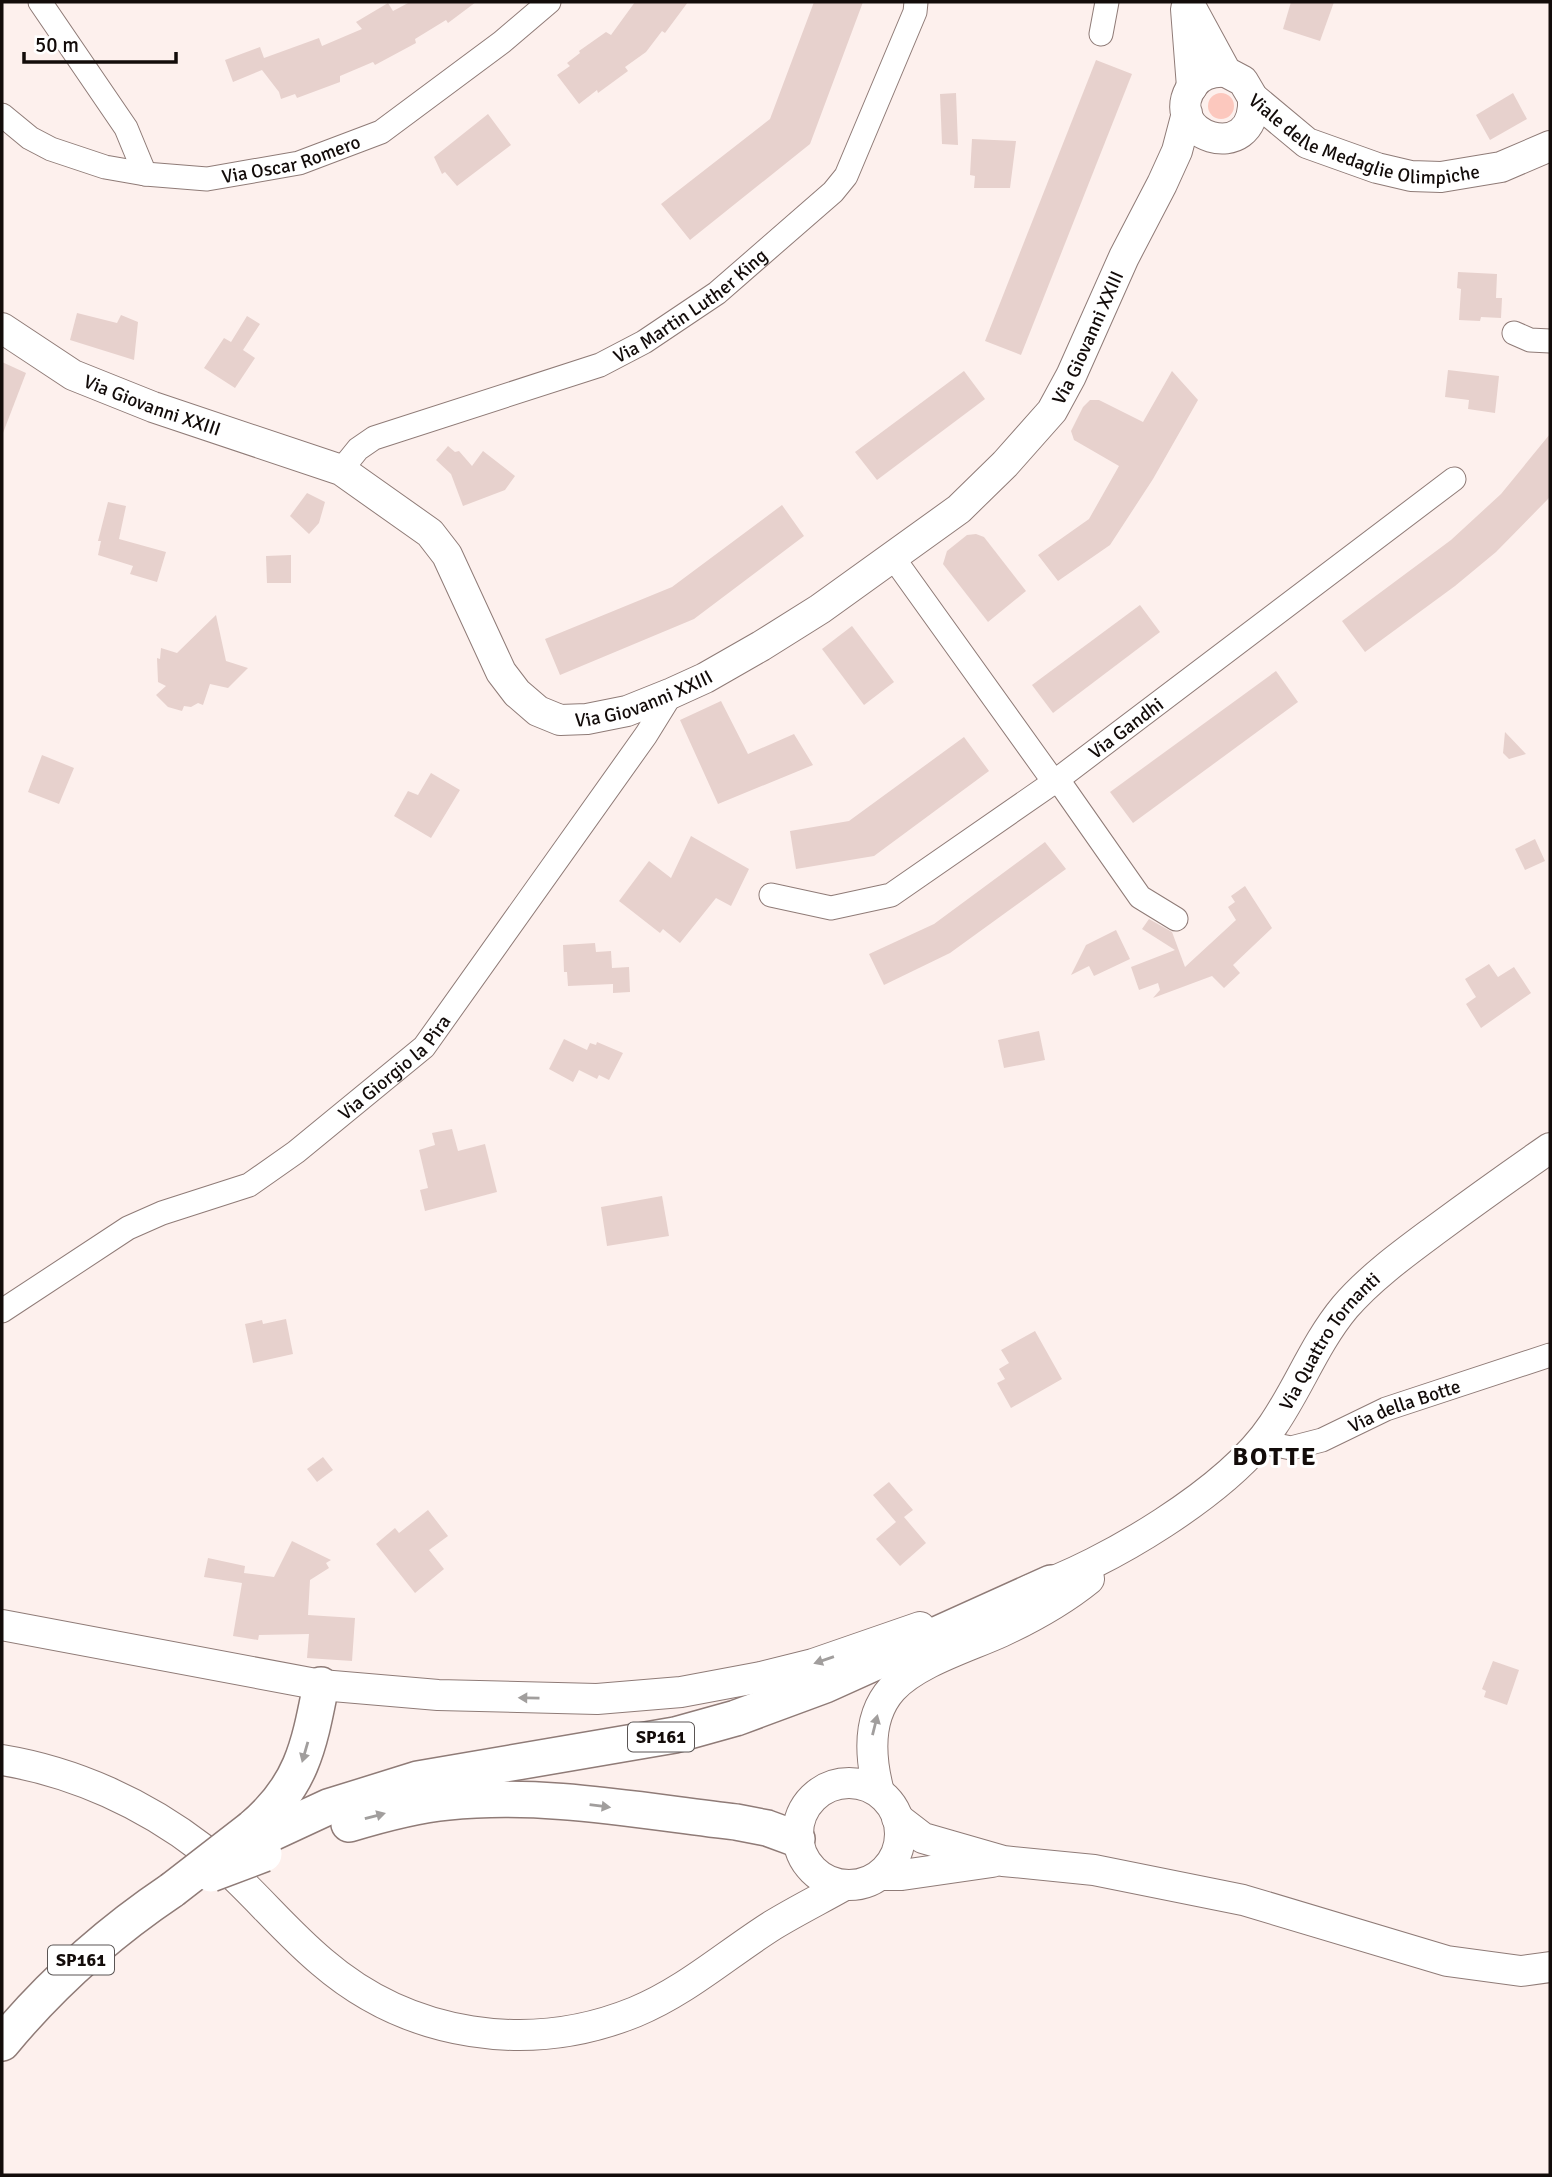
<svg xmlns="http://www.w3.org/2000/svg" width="1552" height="2177" font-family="Signika,sans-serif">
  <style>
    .green { fill: #fcc8be }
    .building { fill: #e7d1cd }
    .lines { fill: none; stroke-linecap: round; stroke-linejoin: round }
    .minor-casing { stroke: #8f7b77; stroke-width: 25 }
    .major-casing { stroke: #8f7b77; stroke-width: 32 }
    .highway-casing { stroke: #8f7b77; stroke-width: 38 }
    .minor { stroke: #fff; stroke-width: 23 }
    .major { stroke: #fff; stroke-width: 30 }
    .highway { stroke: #fff; stroke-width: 35 }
    .highway-bridge-casing { stroke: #8f7b77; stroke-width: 38; stroke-linecap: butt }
    .highway-bridge { stroke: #fff; stroke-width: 35 }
    .oneway { fill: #a19e9d }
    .labels { text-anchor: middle; stroke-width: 6; stroke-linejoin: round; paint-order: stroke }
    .shield { fill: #fff; stroke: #5a5554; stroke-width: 2 }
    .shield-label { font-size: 18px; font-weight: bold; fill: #130c0a }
    .street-label { font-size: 19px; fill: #130c0a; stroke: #fff }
    .district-label { font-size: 26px; font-weight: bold; letter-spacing: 2px; fill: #130c0a; stroke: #fff }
  </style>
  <rect width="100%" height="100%" fill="#fdf0ed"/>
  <circle class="green" cx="1221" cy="106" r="13"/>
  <g class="building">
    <polygon points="410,2 476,2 448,23 446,20 415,39 416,43 375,65 373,62 340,76 340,82 297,98 295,94 281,99 279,92 262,70 233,82 225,60 260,47 264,58 319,38 322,46 362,29 356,22 388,3 393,11"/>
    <polygon points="635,2 688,2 665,33 662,31 646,52 625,67 628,71 598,93 597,90 579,104 557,75 570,66 567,63 580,53 579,51 606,32 611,35"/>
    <polygon points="814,2 863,2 810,144 690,240 661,204 770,119"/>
    <polygon points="1291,2 1334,2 1320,41 1283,29"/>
    <polygon points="1096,60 1132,74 1021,355 985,341"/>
    <polygon points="956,93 958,145 942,144 940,94"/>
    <polygon points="1513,93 1527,119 1490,140 1476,115"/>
    <polygon points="488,114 511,145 457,186 445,172 442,174 434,157"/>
    <polygon points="972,139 1016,141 1010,188 974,188 975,176 970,175"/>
    <polygon points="1458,272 1497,274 1496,298 1502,298 1501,318 1481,317 1480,321 1459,320 1461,289 1457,288"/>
    <polygon points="77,313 117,323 121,315 138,322 134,360 70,340"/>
    <polygon points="247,316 260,324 243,350 255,358 235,388 204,368 224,338 231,342"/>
    <polygon points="2,362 26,373 3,433 2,432"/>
    <polygon points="1448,370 1499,376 1495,413 1468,409 1469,400 1445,397"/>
    <polygon points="964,371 985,399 877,480 855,452"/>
    <polygon points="1172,371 1198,400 1153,479 1110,545 1058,581 1038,555 1089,519 1119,466 1074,440 1071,431 1083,407 1090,400 1099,400 1143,422"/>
    <polygon points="1550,434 1550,496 1548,499 1496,552 1455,586 1365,652 1342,621 1451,540 1501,494"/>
    <polygon points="448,446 455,452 459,451 472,466 483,451 515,476 505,490 463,506 451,474 436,460"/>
    <polygon points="307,493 325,502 319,523 309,534 290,516"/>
    <polygon points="108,502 126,506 119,539 166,552 157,582 130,574 133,566 98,555 101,541 98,541"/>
    <polygon points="782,505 804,536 694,619 560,675 545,639 672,587"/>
    <polygon points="976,534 984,537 1026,591 988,622 943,564 947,551 967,535"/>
    <polygon points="291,555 291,583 267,583 266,556"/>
    <polygon points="1140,605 1160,632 1053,713 1032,685"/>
    <polygon points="216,615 226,661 248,668 228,688 210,684 203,705 198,703 191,707 184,706 182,711 168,707 156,695 166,686 158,682 157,658 160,659 161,648 177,653"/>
    <polygon points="852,626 894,682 864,705 822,649"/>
    <polygon points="1276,671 1298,702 1133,823 1110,792"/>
    <polygon points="721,701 748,754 794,734 813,765 718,804 680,720"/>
    <polygon points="1505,732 1526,754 1509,759 1503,753"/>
    <polygon points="964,737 989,771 874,856 796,869 790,831 849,821"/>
    <polygon points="42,755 74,768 59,804 28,792"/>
    <polygon points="431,773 460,790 431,838 394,816 408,791 418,795"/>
    <polygon points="691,836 749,869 731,906 716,898 680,943 663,929 660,933 619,901 649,861 671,878"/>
    <polygon points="1535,839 1545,861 1525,870 1515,849"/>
    <polygon points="1045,842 1066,869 950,953 884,985 869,954 934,924"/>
    <polygon points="1245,886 1272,928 1233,965 1240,973 1224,988 1212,976 1153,998 1160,990 1158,983 1139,990 1131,967 1175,950 1142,929 1149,919 1172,932 1185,967 1236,920 1228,907 1235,902 1231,896"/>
    <polygon points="1116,930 1130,959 1094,976 1089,966 1071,975 1086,945"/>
    <polygon points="595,943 596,952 611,951 612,968 629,967 630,992 613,993 613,984 568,986 567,972 564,972 563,945"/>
    <polygon points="1489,964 1498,977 1514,967 1531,993 1481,1028 1466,1004 1476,997 1465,979"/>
    <polygon points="1039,1031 1045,1060 1004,1068 998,1040"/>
    <polygon points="564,1039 587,1050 590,1043 596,1045 597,1042 623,1053 609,1080 599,1075 597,1079 579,1070 573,1082 549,1069"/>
    <polygon points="452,1129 458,1151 485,1144 497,1192 425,1211 420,1190 428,1188 419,1150 435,1145 432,1133"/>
    <polygon points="662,1196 669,1236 607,1246 601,1207"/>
    <polygon points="286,1319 293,1354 253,1363 245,1324 262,1320 263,1324"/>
    <polygon points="1035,1331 1062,1379 1011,1408 997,1383 1005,1379 999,1369 1009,1363 1001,1350"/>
    <polygon points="323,1457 333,1470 317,1482 307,1469"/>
    <polygon points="889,1482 913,1510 904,1517 926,1543 900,1566 876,1539 896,1522 873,1495"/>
    <polygon points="428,1510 448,1536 429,1550 444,1569 415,1593 376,1544 395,1528 399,1533"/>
    <polygon points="292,1541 331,1560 326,1563 329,1568 310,1580 308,1615 355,1618 352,1661 307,1658 309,1634 259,1635 258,1640 233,1636 242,1583 204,1577 208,1558 245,1566 244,1573 274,1577"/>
    <polygon points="1493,1661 1519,1670 1507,1705 1484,1697 1486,1691 1482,1689"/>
  </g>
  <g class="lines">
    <defs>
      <g id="minor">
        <polyline points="40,2 126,128 145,174"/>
        <polyline points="1101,34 1107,2"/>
        <path id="s1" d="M2,115L30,138L51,149L105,167L145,174L207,179L299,163L381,132L502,42L549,2"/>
        <polyline points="1514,333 1530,340 1550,341"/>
        <path id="s2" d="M341,470L358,449L374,438L600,365L644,342L717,293L833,192L846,176L915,12L916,2"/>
        <polyline points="892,556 1054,782 1063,787 1140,897 1176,919"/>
        <path id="s3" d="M771,895L831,908L891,895L1054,782L1454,479"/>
        <path id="s4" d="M2,1311L128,1228L162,1213L249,1185L296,1152L424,1047L646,735L672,693"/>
        <path id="s5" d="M1261,1442L1291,1448L1322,1440L1386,1409L1550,1355"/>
      </g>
      <g id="major">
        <path id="s6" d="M1188,2L1226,72L1243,81L1253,98L1307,143L1377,168L1411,176L1441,177L1501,167L1550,146"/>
        <polyline points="1186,9 1192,87"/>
        <path d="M1226,72C1213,71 1201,74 1193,85C1157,135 1257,169 1253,98"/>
        <path id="s7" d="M2,328L73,375L153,407L341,470L430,533L447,555L501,672L517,693L538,711L560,720L587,719L627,711L672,693L705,678L761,646L820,609L959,509L1005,464L1052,411L1071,376L1124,257L1162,184L1177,151L1187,113"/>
        <path id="s8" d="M1030,1590C1105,1565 1229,1491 1273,1425C1299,1387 1315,1343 1345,1307C1370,1278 1403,1254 1434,1231C1472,1203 1511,1175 1550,1148"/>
        <polyline points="2,1625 321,1685 438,1695 597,1699 681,1692 761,1677 813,1664 920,1627"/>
        <path d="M2,1760C75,1772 145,1804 203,1849C247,1883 280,1927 322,1962C409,2037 529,2055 635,2012C686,1991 727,1954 773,1925C796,1911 820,1899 843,1886"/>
        <circle cx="849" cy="1834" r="51"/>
        <path d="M879,1792C870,1758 866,1718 892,1689C917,1662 968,1647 1001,1632C1033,1617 1062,1601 1089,1579"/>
        <polyline points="897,1818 923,1838 1003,1861 1094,1870 1243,1900 1447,1961 1521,1971 1550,1967"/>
        <polyline points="881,1875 902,1875 992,1862"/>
      </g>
      <g id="highway">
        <path d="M349,1824C382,1814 415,1805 448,1802C544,1792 641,1811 736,1822L767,1828L797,1839"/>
        <path d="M252,1828C302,1786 309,1746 321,1685"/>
        <polyline points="257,1840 328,1807 418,1779 675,1735 736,1718 825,1685 1051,1583"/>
        <path d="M2,2043C51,1984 108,1933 172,1890"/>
      </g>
    </defs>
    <use href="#minor" class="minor-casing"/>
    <use href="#major" class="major-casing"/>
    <use href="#highway" class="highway-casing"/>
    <use href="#minor" class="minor"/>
    <use href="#major" class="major"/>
    <use href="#highway" class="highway"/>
    <defs>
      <g id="highway-bridge">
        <polyline points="211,1874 264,1854"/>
        <polyline points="172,1890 252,1828"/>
      </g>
    </defs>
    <use href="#highway-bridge" class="highway-bridge-casing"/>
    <use href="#highway-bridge" class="highway-bridge"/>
  </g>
  <defs><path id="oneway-solid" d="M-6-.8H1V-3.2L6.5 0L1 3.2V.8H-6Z" transform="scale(1.75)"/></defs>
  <g class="oneway">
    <use href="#oneway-solid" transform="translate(824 1660) rotate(161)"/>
    <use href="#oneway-solid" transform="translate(529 1698) rotate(-179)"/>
    <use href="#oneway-solid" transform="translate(875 1725) rotate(-76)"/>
    <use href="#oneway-solid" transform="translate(305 1752) rotate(106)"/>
    <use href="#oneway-solid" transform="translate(600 1806) rotate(7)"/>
    <use href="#oneway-solid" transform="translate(375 1816) rotate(-15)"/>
  </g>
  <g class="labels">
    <g class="shield">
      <rect x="628" y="1722.5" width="66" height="29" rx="5"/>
      <rect x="48" y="1945.5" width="66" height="29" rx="5"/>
    </g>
    <g class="shield-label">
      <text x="661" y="1743">SP161</text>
      <text x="81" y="1966">SP161</text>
    </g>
    <g class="street-label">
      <text dy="7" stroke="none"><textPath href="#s6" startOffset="242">Viale delle Medaglie Olimpiche</textPath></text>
      <text dy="7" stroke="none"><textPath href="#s1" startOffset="306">Via Oscar Romero</textPath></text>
      <text dy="7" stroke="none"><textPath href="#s2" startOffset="392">Via Martin Luther King</textPath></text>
      <text dy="7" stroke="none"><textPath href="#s7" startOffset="1388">Via Giovanni XXIII</textPath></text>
      <text dy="7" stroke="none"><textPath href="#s7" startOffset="170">Via Giovanni XXIII</textPath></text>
      <text dy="7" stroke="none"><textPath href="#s7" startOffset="800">Via Giovanni XXIII</textPath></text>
      <text dy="7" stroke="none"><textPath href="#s3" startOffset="411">Via Gandhi</textPath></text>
      <text dy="7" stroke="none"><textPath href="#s4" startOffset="467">Via Giorgio la Pira</textPath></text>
      <text dy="7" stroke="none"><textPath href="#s8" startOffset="399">Via Quattro Tornanti</textPath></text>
      <text dy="7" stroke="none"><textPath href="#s5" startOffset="152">Via della Botte</textPath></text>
    </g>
    <g class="district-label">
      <text x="1275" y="1465">BOTTE</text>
    </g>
  </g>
  <rect width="1552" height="2177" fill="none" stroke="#130c0a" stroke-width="7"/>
  <path d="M24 52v10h152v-10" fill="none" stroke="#130c0a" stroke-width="3.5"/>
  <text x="35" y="52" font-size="21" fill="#130c0a" stroke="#ffffff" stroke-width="5" paint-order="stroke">50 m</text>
</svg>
